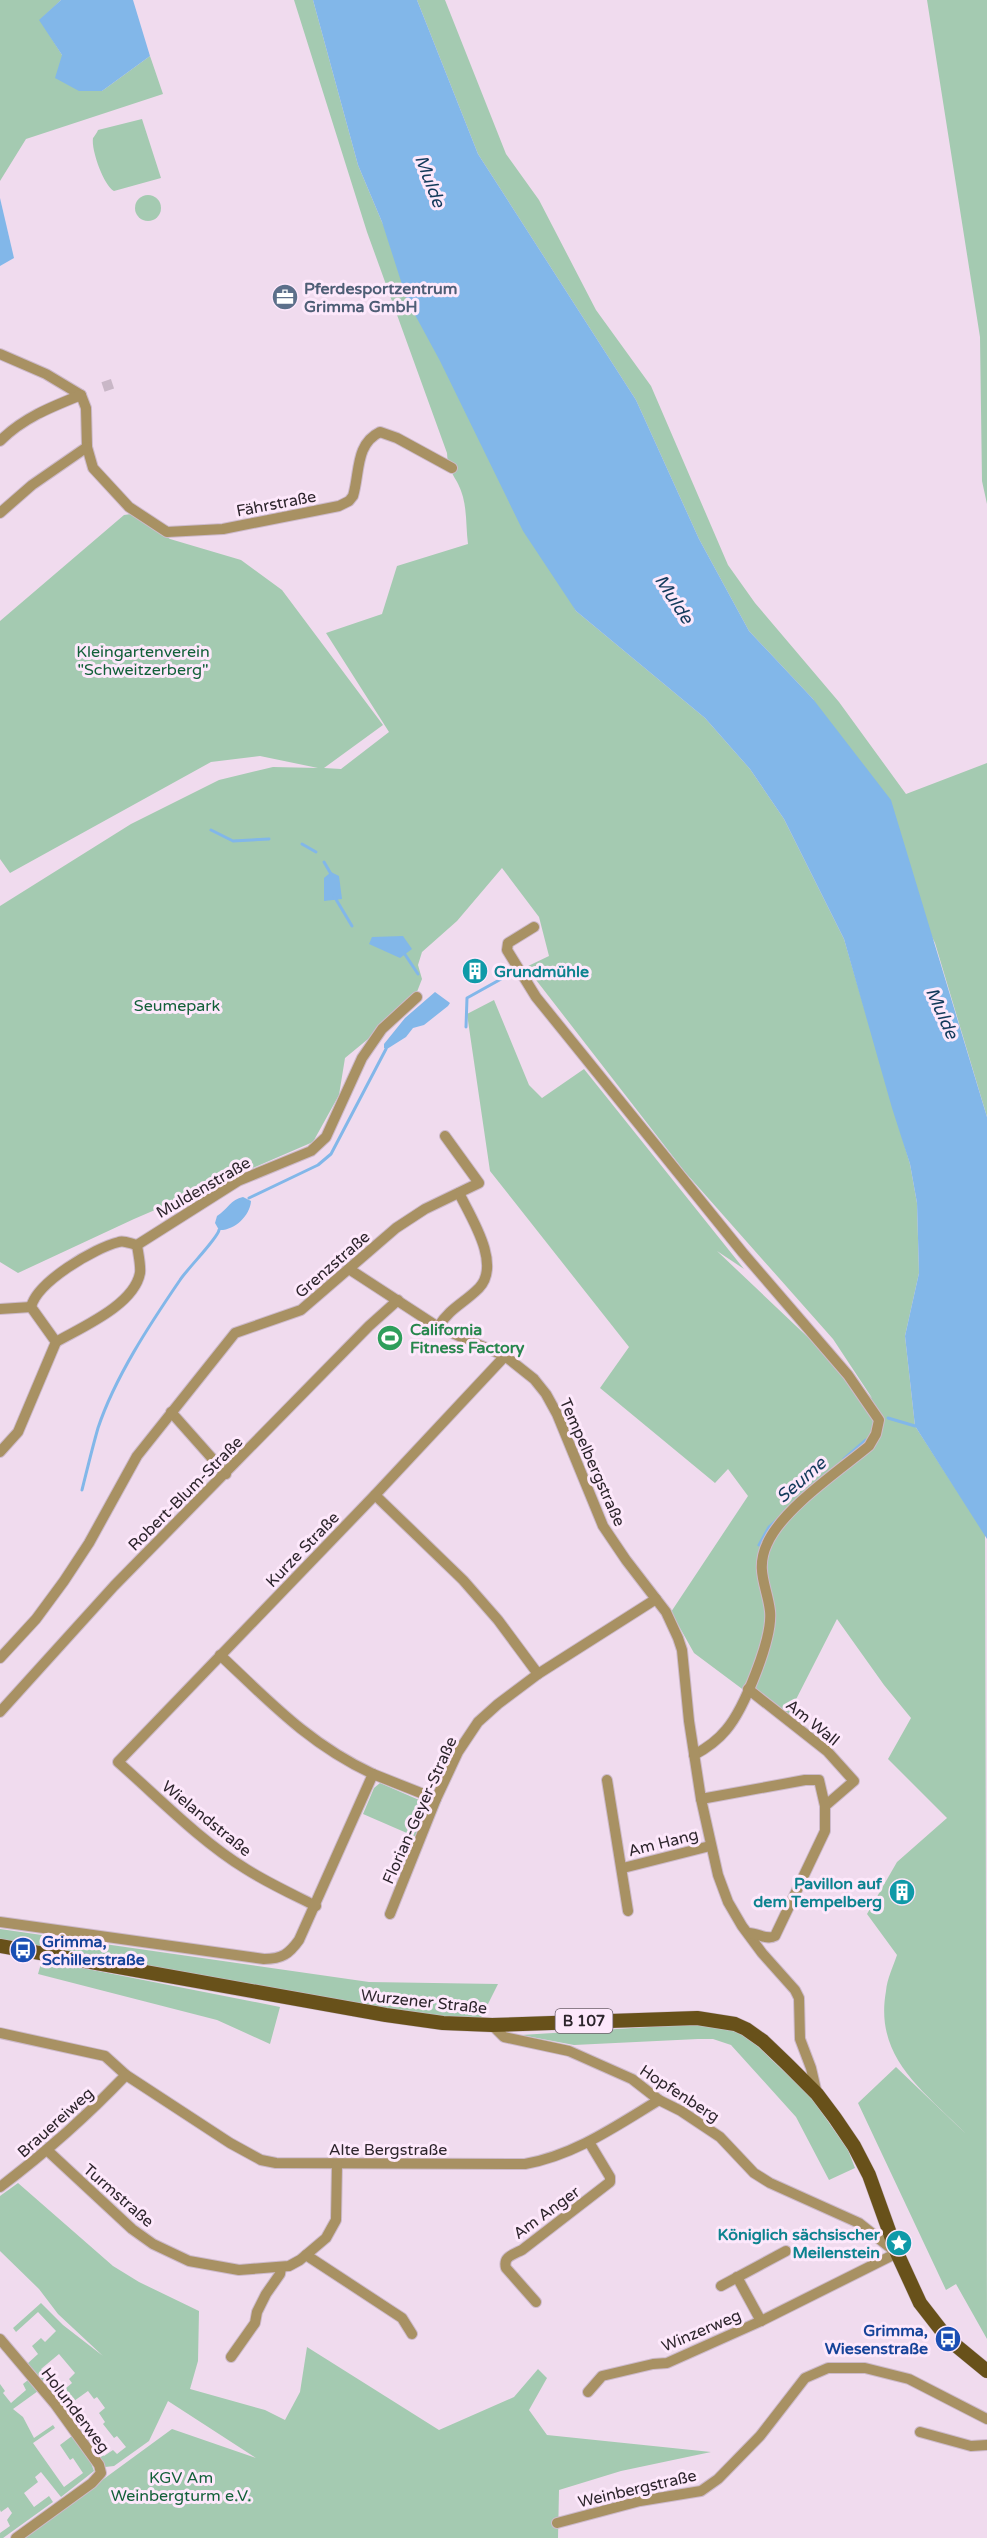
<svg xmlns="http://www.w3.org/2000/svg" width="987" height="2538" font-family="'Varela Round',sans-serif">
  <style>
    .green { fill: #a4cab1 }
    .water { fill: #82b7e9 }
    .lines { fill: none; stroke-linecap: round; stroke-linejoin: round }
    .stream { stroke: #82b7e9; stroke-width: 3 }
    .minor-tunnel { stroke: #c9b7c7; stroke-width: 10; stroke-dasharray: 10 5; stroke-linecap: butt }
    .minor-casing { stroke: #cdbacb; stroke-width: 12 }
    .major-casing { stroke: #cdbacb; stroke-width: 15 }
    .minor { stroke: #a89163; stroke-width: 10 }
    .major { stroke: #68511a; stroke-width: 14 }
    .labels { text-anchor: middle; stroke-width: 6; stroke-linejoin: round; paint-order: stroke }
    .shield { fill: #fde8fb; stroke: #6b606a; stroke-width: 1.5 }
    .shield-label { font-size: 15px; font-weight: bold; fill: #2d252c }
    .service-label { font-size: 16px; font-weight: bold; fill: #4e5e75; stroke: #fde8fb; text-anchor: start }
    .street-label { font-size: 16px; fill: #2d252c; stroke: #fde8fb }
    .park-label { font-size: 16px; fill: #126039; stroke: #fde8fb }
    .culture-label { font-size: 16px; font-weight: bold; fill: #0d838f; stroke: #fde8fb; text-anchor: end }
    .leisure-label { font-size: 16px; font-weight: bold; fill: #27864d; stroke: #fde8fb; text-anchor: start }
    .transit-label { font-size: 16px; font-weight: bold; fill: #164399; stroke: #fde8fb; text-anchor: start }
    .water-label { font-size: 18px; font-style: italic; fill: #123a5b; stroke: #fde8fb }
  </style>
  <rect width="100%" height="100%" fill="#f0dbee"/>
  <g class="green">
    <polygon points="0,0 61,0 40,20 62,55 102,91 150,56 163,94 26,139 0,181"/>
    <path d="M294,0H313L358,165L382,222L576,611L705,718L750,769L784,819L844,939L910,1164L917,1203L919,1273L905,1336L915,1426L985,1534L987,2339L956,2284L946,2290L858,2103L896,2067L965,2133C923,2090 874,2058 886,1991C887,1979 893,1967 897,1955L867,1914L897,1862L947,1818L888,1759L911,1718L884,1685L837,1619L785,1721L694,1653L671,1612L748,1496L728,1469L715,1483L600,1388L629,1347L490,1171L467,1014L494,1000L529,1085L542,1098L584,1069L744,1269L717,1251L872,1398L833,1339L685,1172L526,967L549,956L539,917L502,868L457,921L422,952L418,965L422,979L413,1002L345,1058L339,1095L313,1142L134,1219L18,1273L0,1262V906L131,824L219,780L273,767L318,768L260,756L211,762L10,873L0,859V621L124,515L131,514L170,539L241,560L282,590L383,725L324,768L341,769L389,732L326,633L382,614L397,566L468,544C466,529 467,512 463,497C458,477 448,475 447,453L367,232Z"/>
    <polygon points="417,0 445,0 506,154 539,200 596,310 651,386 728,565 755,603 839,702 906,794 987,763 987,1117 935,943 813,699 749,631 699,539 636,400 478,154"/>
    <polygon points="927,0 987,0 987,504 982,481 980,337"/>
    <path d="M142,119L161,178L114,191C104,186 91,150 93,138C94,137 98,131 98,130Z"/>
    <circle cx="148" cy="208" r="13"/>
    <polygon points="380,1783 426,1803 428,1809 416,1837 363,1814 374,1788"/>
    <polygon points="0,1929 369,1982 498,1984 481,2018 443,2017 387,2009 0,1939"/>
    <polygon points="42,1960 280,2007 270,2044 217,2020 38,1974"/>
    <polygon points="697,2024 735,2030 750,2039 811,2097 848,2150 855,2168 829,2180 796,2117 731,2045 713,2039 698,2039 574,2045 521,2035"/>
    <polygon points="18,2183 113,2266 139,2282 199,2311 198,2361 190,2389 265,2410 285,2420 300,2392 307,2347 439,2430 514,2397 538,2369 547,2378 529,2410 547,2435 711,2452 621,2471 559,2490 558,2538 23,2538 172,2429 256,2458 168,2401 149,2441 114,2466 105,2467 95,2453 99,2450 104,2456 113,2450 117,2454 126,2447 117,2436 114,2438 103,2424 105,2422 99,2413 105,2408 97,2397 94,2399 88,2391 74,2401 76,2404 66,2412 57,2400 66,2392 65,2389 72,2383 69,2379 75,2373 59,2354 41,2369 49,2378 42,2383 27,2364 38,2354 32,2346 41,2338 45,2342 56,2331 38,2312 16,2332 13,2328 41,2303 63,2325 103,2356 58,2314 39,2289 0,2251 0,2196"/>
    <polygon points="28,2380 38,2391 13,2409 23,2417 34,2438 53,2425 55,2428 33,2443 64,2487 83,2473 73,2458 70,2460 60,2445 72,2436 91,2463 94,2471 61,2497 41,2472 35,2477 38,2482 24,2493 34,2507 49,2496 53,2502 3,2538 0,2538 0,2533 10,2526 7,2520 12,2513 8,2507 1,2512 0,2510 0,2384 5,2391 3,2393 11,2403 26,2390 23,2384"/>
  </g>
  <g class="water">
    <polygon points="61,0 133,0 150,56 102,91 79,91 55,78 62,55 39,20"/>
    <polygon points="313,0 417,0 478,154 636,400 699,539 749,631 813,699 891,800 987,1117 987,1539 915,1426 905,1336 919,1273 917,1203 910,1164 892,1108 844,939 784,819 750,769 705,718 576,611 523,531 440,361 407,300 382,222 358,165"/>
    <polygon points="0,198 14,258 0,266"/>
    <polygon points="331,872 339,876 342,899 324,901 324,878"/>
    <polygon points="403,936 412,949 400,958 369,944 372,937"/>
    <polygon points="435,992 450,1003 448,1006 424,1025 413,1028 406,1037 387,1049 384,1048 384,1044 405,1018"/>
    <path d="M243,1197L251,1201C250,1216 234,1231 219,1230L215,1223L217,1216C227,1210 231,1199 243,1197Z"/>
  </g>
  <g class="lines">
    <g class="stream">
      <polyline points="211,830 233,841 269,839"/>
      <polyline points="302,844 316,852"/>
      <polyline points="324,862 331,874"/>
      <polyline points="334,896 352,926"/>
      <polyline points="404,953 418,974"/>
      <polyline points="466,1027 467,998 510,974"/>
      <polyline points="249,1198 318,1165 331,1154 386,1049"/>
      <polyline points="888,1418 915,1426"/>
      <polyline points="844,1459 866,1440"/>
      <path d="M82,1490C87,1470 92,1449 98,1428C115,1377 150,1324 180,1280C187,1269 218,1238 219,1230"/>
      <polyline points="759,1545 769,1527 779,1518"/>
    </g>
    <polyline class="minor-tunnel" points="103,387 115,383"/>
    <defs>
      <g id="minor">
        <path d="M0,354L46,374L81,395L86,408L87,447L93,468L129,507L167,532L223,529L339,506L349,501L353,496C360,473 355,444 380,432L397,438L452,468"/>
        <path d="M0,441C23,418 51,407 81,395"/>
        <polyline points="0,513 32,485 87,447"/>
        <path d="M534,927L508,943L507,950L536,997L743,1253L848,1375L879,1420L876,1434L869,1446C840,1470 782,1509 767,1544C755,1570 767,1586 770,1611C773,1638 744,1709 726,1730C717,1741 707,1748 694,1755"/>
        <polyline points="349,1269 438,1327 505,1356 534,1379 546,1394 557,1414 603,1526 626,1560 666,1612 678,1638 682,1650 689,1721 701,1799 718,1875 728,1902 742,1926 762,1953 795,1990 799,1998 800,2039 811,2068 817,2094"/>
        <polyline points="0,1309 31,1307"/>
        <path d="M438,1327C451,1307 463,1304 479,1288C502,1264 470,1216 459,1193"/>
        <path d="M56,1342C82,1327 134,1305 140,1273C141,1265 138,1253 137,1245"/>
        <polyline points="171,1412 226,1474"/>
        <path d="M0,1452L18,1432L56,1342L31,1307C37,1282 94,1248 119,1242C124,1240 131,1244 137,1245L238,1181L311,1151L326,1137L362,1058L382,1029L417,997"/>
        <polyline points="375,1495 463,1580 498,1620 538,1674"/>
        <path d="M220,1655C270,1702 309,1744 373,1774"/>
        <polyline points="0,1658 36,1619 64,1581 89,1543 137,1456 235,1333 301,1310 396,1228 425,1209 479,1183 445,1136"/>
        <polyline points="748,1689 827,1751 854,1781 825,1806"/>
        <polyline points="0,1712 114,1586 369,1326 398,1300"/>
        <polyline points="607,1780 628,1911"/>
        <path d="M701,1799L805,1780H819L825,1806V1831L775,1936C766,1941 757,1932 748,1933"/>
        <polyline points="623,1868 710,1846"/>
        <path d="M316,1906C292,1894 268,1883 246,1869C199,1840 159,1798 118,1762L375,1495L505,1356"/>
        <polyline points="390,1914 436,1799 458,1752 478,1722 498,1704 538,1674 656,1599"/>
        <path d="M0,1922L264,1959C282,1959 289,1954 299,1940L373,1774L436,1799"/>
        <polyline points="492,2025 504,2037 569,2051 632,2079 659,2100 681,2111 720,2137 754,2173 770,2183 859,2223 897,2253 761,2321 667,2363 653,2364 602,2376 588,2392"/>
        <path d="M0,2033L105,2056L126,2075L230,2143L261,2160L276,2163L525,2164C575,2155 616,2126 659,2100"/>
        <polyline points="48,2151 132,2229 153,2244 189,2261 239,2270 289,2266 300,2260 326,2238 336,2220 337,2164"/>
        <path d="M0,2187C45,2153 87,2116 126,2075"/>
        <polyline points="306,2255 402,2318 412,2334"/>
        <polyline points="737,2277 761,2321"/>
        <polyline points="721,2286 786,2251"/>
        <path d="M536,2302L506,2268C503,2257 512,2255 522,2250L610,2182V2177L589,2142"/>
        <polyline points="0,2339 55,2404 99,2465 101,2473 92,2483 16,2538"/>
        <polyline points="231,2357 255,2323 257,2312 266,2294 280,2274 281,2268"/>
        <polyline points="920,2432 971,2446 987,2445"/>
        <polyline points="557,2523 640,2501 701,2491 718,2479 760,2436 805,2378 828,2368 865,2368 909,2379 987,2419"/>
      </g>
      <polyline id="major" points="0,1946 386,2015 443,2023 492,2025 697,2018 735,2024 746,2029 763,2041 787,2064 817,2094 835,2118 854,2146 869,2175 897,2253 920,2303 948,2339 987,2371"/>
    </defs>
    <use href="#minor" class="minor-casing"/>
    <use href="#major" class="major-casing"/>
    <use href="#minor" class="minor"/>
    <use href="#major" class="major"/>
  </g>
  <defs>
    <symbol id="office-disc" viewBox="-11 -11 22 22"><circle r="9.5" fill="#5c6f8a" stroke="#fde8fb"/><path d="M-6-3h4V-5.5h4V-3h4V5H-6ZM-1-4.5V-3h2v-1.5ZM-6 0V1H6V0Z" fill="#fff"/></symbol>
    <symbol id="building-disc" viewBox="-11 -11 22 22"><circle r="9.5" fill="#0f9aa8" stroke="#fde8fb"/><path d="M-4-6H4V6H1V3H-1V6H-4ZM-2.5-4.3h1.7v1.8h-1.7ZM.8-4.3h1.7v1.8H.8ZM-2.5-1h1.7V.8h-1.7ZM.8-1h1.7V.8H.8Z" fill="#fff"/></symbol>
    <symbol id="stadium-disc" viewBox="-11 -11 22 22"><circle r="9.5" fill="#2e9e5b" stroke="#fde8fb"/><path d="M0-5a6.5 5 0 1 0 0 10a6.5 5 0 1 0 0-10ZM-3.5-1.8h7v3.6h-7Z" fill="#fff"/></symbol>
    <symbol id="bus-disc" viewBox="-11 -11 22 22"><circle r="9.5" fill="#1a4fb4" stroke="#fde8fb"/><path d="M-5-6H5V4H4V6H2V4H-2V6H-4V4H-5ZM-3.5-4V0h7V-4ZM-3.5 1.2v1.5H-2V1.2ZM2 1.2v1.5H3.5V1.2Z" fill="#fff"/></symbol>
    <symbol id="sight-disc" viewBox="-11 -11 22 22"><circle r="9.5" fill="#0f9aa8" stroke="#fde8fb"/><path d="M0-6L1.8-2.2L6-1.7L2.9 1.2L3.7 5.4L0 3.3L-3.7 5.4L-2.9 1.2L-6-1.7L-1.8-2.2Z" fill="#fff"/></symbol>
  </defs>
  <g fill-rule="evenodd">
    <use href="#office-disc" x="270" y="282" width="30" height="30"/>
    <use href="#building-disc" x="460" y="956" width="30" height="30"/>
    <use href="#stadium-disc" x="375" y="1323" width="30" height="30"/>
    <use href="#building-disc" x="887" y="1877" width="30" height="30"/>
    <use href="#bus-disc" x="8" y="1935" width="30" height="30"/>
    <use href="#sight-disc" x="884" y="2228" width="30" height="30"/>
    <use href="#bus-disc" x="933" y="2324" width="30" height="30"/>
  </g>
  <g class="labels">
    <rect class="shield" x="555.5" y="2009" width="57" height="24" rx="4.5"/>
    <g class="shield-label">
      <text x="584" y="2026">B 107</text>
    </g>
    <g class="service-label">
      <text x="304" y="294">Pferdesportzentrum<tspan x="304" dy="18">Grimma GmbH</tspan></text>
    </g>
    <g class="street-label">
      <text transform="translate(276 503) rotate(-11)" y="6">Fährstraße</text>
      <text transform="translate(203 1187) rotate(-30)" y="6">Muldenstraße</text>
      <text transform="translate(332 1264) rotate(-41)" y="6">Grenzstraße</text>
      <text transform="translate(593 1462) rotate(66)" y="6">Tempelbergstraße</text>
      <text transform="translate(185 1493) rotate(-45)" y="6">Robert-Blum-Straße</text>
      <text transform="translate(302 1549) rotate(-46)" y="6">Kurze Straße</text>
      <text transform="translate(813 1722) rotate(39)" y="6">Am Wall</text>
      <text transform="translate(419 1810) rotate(-66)" y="6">Florian-Geyer-Straße</text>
      <text transform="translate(207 1818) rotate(39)" y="6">Wielandstraße</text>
      <text transform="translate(663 1842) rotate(-14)" y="6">Am Hang</text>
      <text transform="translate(424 2001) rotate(6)" y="6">Wurzener Straße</text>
      <text transform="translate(680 2093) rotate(33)" y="6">Hopfenberg</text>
      <text transform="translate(55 2122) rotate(-42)" y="6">Brauereiweg</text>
      <text x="388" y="2155">Alte Bergstraße</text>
      <text transform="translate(119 2195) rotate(41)" y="6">Turmstraße</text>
      <text transform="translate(546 2212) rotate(-36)" y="6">Am Anger</text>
      <text transform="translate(701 2330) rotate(-23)" y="6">Winzerweg</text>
      <text transform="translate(76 2410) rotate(53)" y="6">Holunderweg</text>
      <text transform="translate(637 2488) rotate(-13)" y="6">Weinbergstraße</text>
    </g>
    <g class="park-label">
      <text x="143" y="657">Kleingartenverein<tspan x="143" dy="18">"Schweitzerberg"</tspan></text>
      <text x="177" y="1011">Seumepark</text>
      <text x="181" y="2483">KGV Am<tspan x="181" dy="18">Weinbergturm e.V.</tspan></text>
    </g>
    <g class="culture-label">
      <text x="494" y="977" text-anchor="start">Grundmühle</text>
      <text x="882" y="1889">Pavillon auf<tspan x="882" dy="18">dem Tempelberg</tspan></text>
      <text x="880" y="2240">Königlich sächsischer<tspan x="880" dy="18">Meilenstein</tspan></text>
    </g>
    <g class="leisure-label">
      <text x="410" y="1335">California<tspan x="410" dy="18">Fitness Factory</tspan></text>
    </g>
    <g class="transit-label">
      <text x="42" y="1947">Grimma,<tspan x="42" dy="18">Schillerstraße</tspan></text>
      <text x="928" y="2336" text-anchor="end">Grimma,<tspan x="928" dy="18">Wiesenstraße</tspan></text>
    </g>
    <g class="water-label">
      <text transform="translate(430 181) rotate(69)" y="6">Mulde</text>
      <text transform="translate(674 599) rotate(57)" y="6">Mulde</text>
      <text transform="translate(942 1013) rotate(66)" y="6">Mulde</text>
      <text transform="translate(801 1480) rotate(-41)" y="6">Seume</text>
    </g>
  </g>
</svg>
